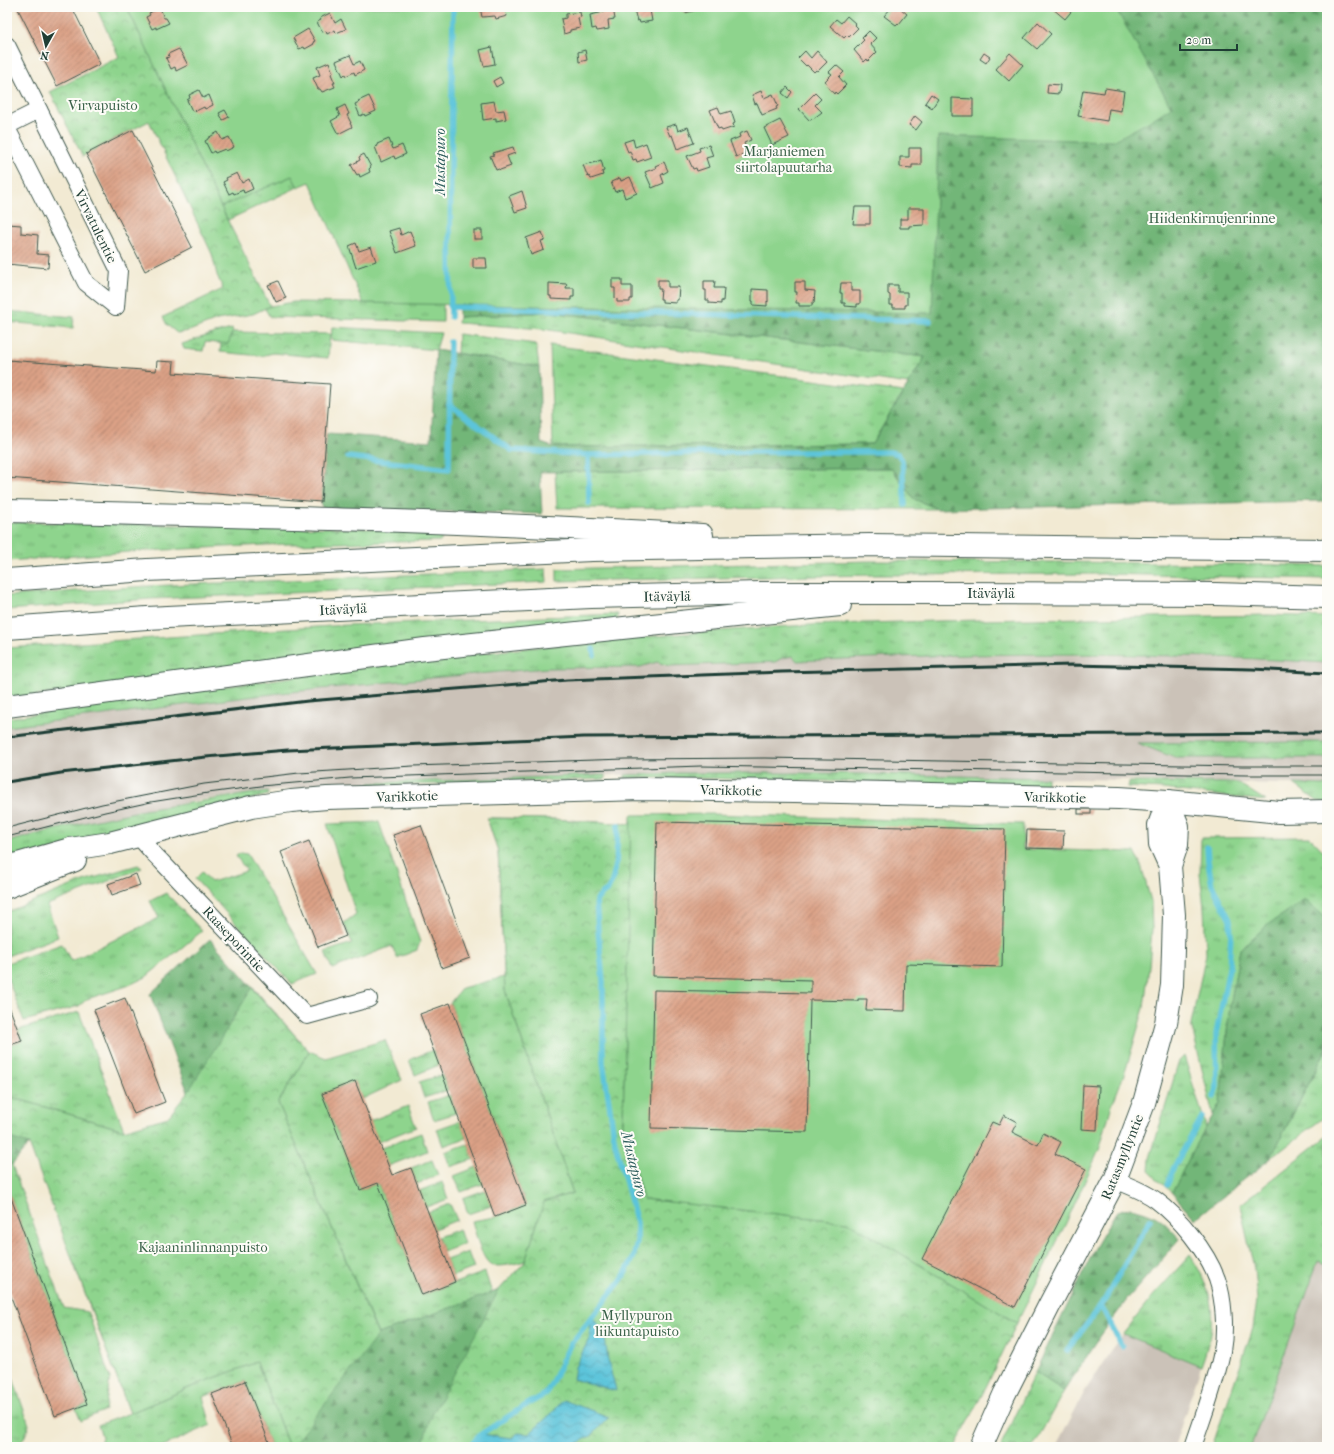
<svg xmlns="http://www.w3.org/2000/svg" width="1334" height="1454" font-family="'IM FELL French Canon',serif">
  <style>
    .industrial { fill: #cbc2b8 }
    .grass { fill: url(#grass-tufts); stroke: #568860 }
    .forest { fill: url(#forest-firs); stroke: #487a56 }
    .park { fill: url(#park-crowns); stroke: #568860 }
    .garden { fill: #8ed48d; stroke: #568860 }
    .water { fill: url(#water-waves); stroke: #3e8087 }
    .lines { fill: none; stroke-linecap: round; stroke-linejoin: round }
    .stream { stroke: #5cc4da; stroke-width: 5.5 }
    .building { fill: url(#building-hatch) }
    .street-casing { stroke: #3f574c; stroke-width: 18 }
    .secondary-casing { stroke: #3f574c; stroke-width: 24 }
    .highway-casing { stroke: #3f574c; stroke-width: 24 }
    .street { stroke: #fff; stroke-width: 16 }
    .secondary { stroke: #fff; stroke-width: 22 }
    .highway { stroke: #fff; stroke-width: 22 }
    .tram { stroke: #1f3d34; stroke-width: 1 }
    .rail { stroke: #1f3d34; stroke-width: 3 }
    .labels { text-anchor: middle; stroke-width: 4; stroke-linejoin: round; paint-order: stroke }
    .park-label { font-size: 14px; fill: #3b634a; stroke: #fdfcf7 }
    .street-label { font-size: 14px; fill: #1f3d34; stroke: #fdfcf7 }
    .water-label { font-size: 15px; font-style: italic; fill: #2e5f5e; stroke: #fdfcf7 }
  </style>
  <defs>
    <pattern id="grass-tufts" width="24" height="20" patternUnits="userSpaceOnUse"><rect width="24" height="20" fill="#8ed48d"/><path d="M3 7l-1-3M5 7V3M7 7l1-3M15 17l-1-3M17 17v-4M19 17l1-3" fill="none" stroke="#73ad74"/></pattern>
    <pattern id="forest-firs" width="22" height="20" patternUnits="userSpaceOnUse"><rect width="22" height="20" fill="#72b678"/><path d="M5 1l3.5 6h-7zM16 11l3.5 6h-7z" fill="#5d9563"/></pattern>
    <pattern id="park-crowns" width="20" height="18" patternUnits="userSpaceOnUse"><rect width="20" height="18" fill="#8ed48d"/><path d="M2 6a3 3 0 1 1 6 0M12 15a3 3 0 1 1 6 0" fill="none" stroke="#73ad74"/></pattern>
    <pattern id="water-waves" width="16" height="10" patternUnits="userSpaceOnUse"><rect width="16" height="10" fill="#5cc4da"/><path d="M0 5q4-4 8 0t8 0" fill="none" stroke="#4ba0b2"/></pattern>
    <pattern id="building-hatch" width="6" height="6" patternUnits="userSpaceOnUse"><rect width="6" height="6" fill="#dba186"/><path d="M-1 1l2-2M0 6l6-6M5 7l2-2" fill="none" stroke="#b1846e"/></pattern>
  </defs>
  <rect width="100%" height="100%" fill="#fdfcf7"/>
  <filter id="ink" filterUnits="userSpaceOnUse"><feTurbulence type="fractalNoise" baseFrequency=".025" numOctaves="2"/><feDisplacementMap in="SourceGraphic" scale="8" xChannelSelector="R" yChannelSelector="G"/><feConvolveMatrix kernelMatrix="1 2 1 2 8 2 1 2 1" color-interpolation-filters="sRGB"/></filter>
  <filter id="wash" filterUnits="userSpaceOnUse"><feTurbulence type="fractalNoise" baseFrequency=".012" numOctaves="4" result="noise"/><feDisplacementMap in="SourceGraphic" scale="16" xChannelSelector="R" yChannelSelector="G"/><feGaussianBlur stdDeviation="0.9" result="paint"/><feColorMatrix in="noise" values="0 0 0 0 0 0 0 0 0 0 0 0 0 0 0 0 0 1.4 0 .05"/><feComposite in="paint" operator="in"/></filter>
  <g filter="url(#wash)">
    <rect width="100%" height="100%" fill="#f2ead3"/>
    <g class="industrial">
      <polygon points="1039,655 1175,656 1327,663 1327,742 1138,743 1175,758 1327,758 1327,785 1238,783 1183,783 1128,780 952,776 679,773 383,782 268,791 199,800 103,819 7,842 7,727 280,693 441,677 547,668 640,667 657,662 669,666 775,662 782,658 793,656 797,661 901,656"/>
      <polygon points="1318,1261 1327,1264 1327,1447 1251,1447"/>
      <polygon points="1123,1334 1201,1366 1174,1447 1056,1447 1085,1391"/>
    </g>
    <g class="grass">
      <polygon points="292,176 298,187 228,220 221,207"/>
      <polygon points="294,302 443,304 443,322 270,317 265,309 270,306"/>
      <polygon points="7,311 74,317 73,328 7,322"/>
      <polygon points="549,312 925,357 908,384 543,329 458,323 459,317"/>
      <polygon points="332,327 441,333 436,350 331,340"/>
      <polygon points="232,329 233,332 228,344 205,342 203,351 184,349 182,344 215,333"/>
      <polygon points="458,334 536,344 539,367 457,353"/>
      <polygon points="550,345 903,392 872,444 553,447"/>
      <polygon points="1327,440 1327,501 1321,501 1326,441"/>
      <polygon points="891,468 914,499 938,509 557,508 555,472"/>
      <polygon points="7,522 338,528 335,530 340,528 443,531 441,541 287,544 143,551 7,561"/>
      <path d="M870,561C1022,562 1175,562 1327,566V579L1104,574L872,575L557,581V569Z"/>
      <polygon points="546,569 547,582 150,599 7,610 7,596 148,586"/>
      <polygon points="618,614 617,621 7,699 7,648 346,625"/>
      <path d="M1268,615L1327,617V663C1277,660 1226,657 1176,656C1049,652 923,655 797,661L793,656L782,658L775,662L669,666L657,662L640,667L547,668L441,677L280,693L7,727V718C215,688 423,656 632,638C691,633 751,628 810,625C963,619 1115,618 1268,615Z"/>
      <polygon points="1327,742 1327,758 1175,758 1137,743"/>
      <polygon points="679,773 818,773 1047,778 1047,786 695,778 625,778 625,775"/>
      <polygon points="605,775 606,779 370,786 370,783"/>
      <polygon points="1129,782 1238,783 1266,801 1163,789 1128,787"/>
      <polygon points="1294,784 1327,785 1327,802 1317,801"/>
      <polygon points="268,791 268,795 7,861 7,842 69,826 144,810"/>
      <polygon points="379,822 420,942 417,950 397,958 392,946 332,969 325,952 352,943 344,923 356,914 327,824"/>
      <polygon points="1310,837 1327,855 1327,919 1305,900 1240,949 1229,1013 1220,1103 1213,1115 1191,1024 1206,954 1204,908 1200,874 1201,838"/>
      <polygon points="241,853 247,854 317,974 292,984 195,879 202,872 211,882 247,871 236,856"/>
      <polygon points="138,865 142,868 47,905 58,937 7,956 7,912 83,881"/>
      <polygon points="166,893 202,931 146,977 127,986 87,999 79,1006 24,1021 7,977 7,963 62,944 71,961 159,918 150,901"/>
      <path d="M504,977L505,990L573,1193L544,1203L526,1261C516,1263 501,1268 492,1265C482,1262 475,1231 472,1221L495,1217L526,1205L450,1003L462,988Z"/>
      <polygon points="79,1012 124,1130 7,1096 7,1046 22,1041 18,1030"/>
      <polygon points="385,1040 402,1080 362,1099 355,1081 322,1094 360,1190 378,1183 422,1295 485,1272 492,1293 378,1335 278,1103 309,1051 326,1058"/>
      <polygon points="1327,1048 1327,1115 1270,1159"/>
      <polygon points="433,1050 439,1065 415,1075 409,1060"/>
      <polygon points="1184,1056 1206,1126 1172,1193 1149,1171 1150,1158 1179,1061"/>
      <polygon points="442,1075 448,1090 424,1098 419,1082"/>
      <polygon points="450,1095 456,1113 434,1120 428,1102"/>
      <polygon points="408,1106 416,1127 378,1142 370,1121"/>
      <polygon points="460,1121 466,1138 443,1146 437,1129"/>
      <polygon points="421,1133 427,1151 388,1166 381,1148"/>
      <polygon points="1327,1136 1327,1264 1318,1261 1251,1447 1212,1447 1253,1328 1257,1300 1254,1269 1240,1205"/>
      <polygon points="468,1144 474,1159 450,1167 445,1152"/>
      <polygon points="432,1160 438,1175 417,1184 411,1168"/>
      <polygon points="7,1162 12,1165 64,1308 88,1312 110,1378 105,1410 81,1421 76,1409 87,1404 7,1187"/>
      <polygon points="477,1167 483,1184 461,1192 454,1176"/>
      <polygon points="442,1182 448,1199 426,1207 419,1191"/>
      <polygon points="485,1190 491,1206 468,1214 463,1198"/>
      <polygon points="450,1204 457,1220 434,1229 428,1212"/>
      <polygon points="459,1229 464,1244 443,1252 438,1237"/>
      <polygon points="468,1252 474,1268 453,1276 446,1260"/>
      <path d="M1190,1255C1216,1294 1217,1323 1201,1366L1123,1334L1153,1296Z"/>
      <polygon points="7,1361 29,1425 25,1436 17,1447 7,1447"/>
      <polygon points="257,1362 289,1447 271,1447 245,1381 203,1397 211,1425 161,1447 99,1447 102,1437 98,1425 130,1413 198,1384"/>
      <polygon points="1035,1372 1064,1391 1033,1447 1000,1447"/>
    </g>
    <g class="forest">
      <polygon points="1115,7 1327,7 1327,440 1321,501 938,509 914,499 891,468 540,472 542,514 322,508 321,502 327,434 431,441 436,350 539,367 541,443 553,447 872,444 925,357 549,312 459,317 459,304 932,313 938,136 1113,141 1171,107"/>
      <polygon points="487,818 551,819 631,824 623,1123 447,1447 289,1447 257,1362 198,1384 130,1413 72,1259 105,1185 204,1180 188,1092 150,994 210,939 309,1051 278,1103 378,1334 499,1290 525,1262 544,1202 573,1193 505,990 498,851"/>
      <polygon points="1305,900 1327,919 1327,1048 1270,1159 1195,1219 1172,1193 1194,1148 1220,1103 1229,1013 1240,949 1270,923"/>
      <polygon points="7,1096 29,1144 12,1165 7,1162"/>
      <path d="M1131,1208C1158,1214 1162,1220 1180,1239L1129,1297L1099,1338L1064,1391L1035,1372L1096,1246L1116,1212L1123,1209Z"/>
    </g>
    <g class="park">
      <polygon points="96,7 127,7 221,207 270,306 253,314 217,320 189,331 177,333 167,325 163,317 223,289 217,275 212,254 149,121 86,154 83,157 50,92 119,57"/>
      <polygon points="233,332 330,334 328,358 273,353 261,356 220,352 221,343 228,344"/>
      <polygon points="487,818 551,819 631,824 623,1123 643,1199 848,1222 1017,1323 984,1391 955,1447 422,1447 430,1419 499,1290 525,1262 544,1202 573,1193 505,990 498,851"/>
      <polygon points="252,988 309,1051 278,1103 378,1335 292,1447 289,1447 257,1362 198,1384 130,1413 29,1144 7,1137 7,1096 123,1130 168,1117 188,1092"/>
    </g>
    <g class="garden">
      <polygon points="127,7 1115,7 1171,107 1148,122 1113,141 938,136 932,313 363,303 310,182 298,187 292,176 221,207"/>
      <polygon points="712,814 1023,824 1023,849 1135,852 1141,865 1151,901 1152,929 1149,967 1144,1008 1126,1069 1111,1108 1099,1150 1066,1223 1017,1323 848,1222 643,1199 623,1123 631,815"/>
    </g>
    <g class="water">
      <path d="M592,1317C610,1337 604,1347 610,1369C612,1377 615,1383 616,1391L573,1379L575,1367L590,1337L589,1320Z"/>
      <polygon points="563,1400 609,1417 592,1435 578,1443 574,1447 478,1447 470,1445 481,1434 512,1438 518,1433 529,1434 552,1413"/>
    </g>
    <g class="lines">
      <g class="stream">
        <polyline points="450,307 930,321"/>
        <polyline points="451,317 450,243 453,7"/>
        <polyline points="449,404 511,450 588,455 589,503"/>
        <polyline points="588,455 751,452 890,452 898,454 902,460 905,505"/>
        <polyline points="348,457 449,469 450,342"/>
        <polyline points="593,649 594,655"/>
        <polyline points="1207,847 1208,861 1212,885 1230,920 1231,934 1229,968 1216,1034 1217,1086 1214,1097"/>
        <polyline points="1167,1185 1174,1167 1202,1117"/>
        <polyline points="1101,1306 1122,1346"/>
        <polyline points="1067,1350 1101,1306 1150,1220"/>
        <polyline points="469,1447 481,1434 526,1405 546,1394 570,1345 622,1279 633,1259 637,1242 637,1223 615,1143 603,1062 603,981 598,930 596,901 601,895 608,890 612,881 616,865 618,825"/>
      </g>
    </g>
    <g id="blocks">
      <g class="building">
        <polygon points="17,7 72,7 100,64 57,86"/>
        <polygon points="480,7 497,7 498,9 505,8 507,16 496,19 495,16 482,17"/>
        <polygon points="636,7 657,7 658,8 650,10 652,21 640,23 639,20 637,21 634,9 637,8"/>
        <polygon points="682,7 696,7 697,10 685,13 685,11 683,12"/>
        <polygon points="892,7 901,7 900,8 907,14 899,24 898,23 896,25 884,16"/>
        <polygon points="1052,7 1075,7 1065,19 1052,8"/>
        <polygon points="160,8 164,18 166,18 169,23 156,29 156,27 152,29 146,17 150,15 149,13"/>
        <polygon points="613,8 615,19 608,20 609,29 597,31 596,28 592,29 590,15 604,12 603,10"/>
        <polygon points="580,12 581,17 578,18 580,28 570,30 570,32 564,34 561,19 566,18 566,14"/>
        <polygon points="330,13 335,23 341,19 346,29 336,33 335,30 327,34 326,31 322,32 317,22 321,20 320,18"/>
        <polygon points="847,16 856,24 855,25 858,28 849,37 847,35 844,38 830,26 836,19 841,23"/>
        <polygon points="1038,22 1051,34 1037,49 1024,38"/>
        <polygon points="308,29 315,41 313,42 314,44 305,49 304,47 299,49 293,38"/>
        <polygon points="869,31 876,38 870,44 877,52 868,61 867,59 864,62 854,50 864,40 862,38"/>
        <polygon points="492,47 495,64 484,66 480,50"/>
        <polygon points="179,49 188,65 176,71 175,67 171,69 166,58 169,57 168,54"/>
        <polygon points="585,50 587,60 579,62 578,52"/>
        <polygon points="805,51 811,58 817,51 827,62 818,71 816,70 814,72 807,65 806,66 798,58"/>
        <polygon points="984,53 990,57 986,63 980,59"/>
        <polygon points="1010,53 1023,65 1009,81 996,69"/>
        <polygon points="350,55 354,64 360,61 364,70 355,75 354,72 346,76 345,74 343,76 336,61"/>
        <polygon points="329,62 333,73 331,74 335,83 333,83 335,87 322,92 320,89 318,89 313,78 320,75 317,67"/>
        <polygon points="836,65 844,72 839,77 846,85 837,94 835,92 834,94 826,85 827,84 825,81 832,74 829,72"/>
        <polygon points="500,77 503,83 496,87 493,81"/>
        <polygon points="1048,84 1060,85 1059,94 1047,93"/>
        <polygon points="787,87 792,92 788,98 782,93"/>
        <polygon points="1105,88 1124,91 1121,111 1109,109 1107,121 1078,116 1083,90 1104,93"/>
        <polygon points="199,90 203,98 209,95 213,105 205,109 204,107 196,111 195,110 192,111 187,100 190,98 189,95"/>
        <polygon points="761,91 764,98 773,94 778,106 776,107 777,109 762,115 757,103 755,104 752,95"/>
        <polygon points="815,93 821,99 815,105 822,112 813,119 812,118 810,121 799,109"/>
        <polygon points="931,94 938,99 932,108 925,103"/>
        <polygon points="369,96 376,111 365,116 364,114 360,116 355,104 359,102 358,101"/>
        <polygon points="952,98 973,99 973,116 952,116"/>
        <polygon points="494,101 496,111 504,110 506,119 496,121 496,118 483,120 481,103"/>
        <polygon points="345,105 349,114 347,115 351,123 350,123 352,127 338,134 331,121 340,116 337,109"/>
        <polygon points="718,107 721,114 731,111 735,123 733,124 734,127 722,131 721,128 718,129 710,110"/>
        <polygon points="225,110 229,117 223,120 219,113"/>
        <polygon points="915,116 922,122 916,130 909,125"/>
        <polygon points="780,120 789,137 772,145 764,128"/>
        <polygon points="676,124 678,131 688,127 694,143 677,149 672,135 670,136 666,127"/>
        <polygon points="133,130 192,247 145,271 86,154"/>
        <polygon points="747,131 751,140 744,143 748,152 736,157 730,141 740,137 739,134"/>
        <polygon points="218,132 222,140 229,137 234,147 226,151 225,149 215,153 214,151 211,153 205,141 208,139 208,138"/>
        <polygon points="389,139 393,149 402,145 406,154 395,159 394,156 381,162 375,147 378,146 377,144"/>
        <polygon points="633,139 635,147 646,143 651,157 637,162 636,159 633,160 630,151 628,152 624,142"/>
        <polygon points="709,145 713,156 706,158 709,167 697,171 696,168 693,169 687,156 700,151 699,148"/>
        <polygon points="513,147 515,153 507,156 511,166 500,170 499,169 496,170 490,156 494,155 493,153"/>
        <polygon points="909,148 921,148 921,165 912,165 912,168 900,167 900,157 909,157"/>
        <polygon points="364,154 371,167 369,169 370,172 360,177 359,174 357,175 351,165 360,160 359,157"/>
        <polygon points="601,160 604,171 602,172 603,175 591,179 589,176 588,177 583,165 590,163 590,164"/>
        <polygon points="664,162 668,171 661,175 664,183 652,188 645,172 656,168 655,166"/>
        <polygon points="237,173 242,183 249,179 253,189 244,193 243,190 234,194 233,192 229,194 223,182 227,180 226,178"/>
        <polygon points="630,177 637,193 625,198 622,189 615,192 611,182 620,178 621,181"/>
        <polygon points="522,191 527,208 515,212 509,196"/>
        <polygon points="855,207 870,207 870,224 853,224"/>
        <polygon points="908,208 924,208 924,225 909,226 909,228 900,228 900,219 908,219"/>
        <polygon points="8,224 21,225 21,233 38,235 37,254 49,255 48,268 7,264"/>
        <polygon points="399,228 401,235 410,231 416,246 397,253 389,231"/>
        <rect x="474" y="230" width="8" height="9"/>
        <polygon points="542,232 545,240 541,241 544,250 531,255 526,238"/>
        <polygon points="356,243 359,251 371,247 376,261 356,268 349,246"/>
        <polygon points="473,258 486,258 487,268 473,268"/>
        <polygon points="612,279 622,279 622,286 632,286 632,299 630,299 630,302 617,302 617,299 615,298 615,288 612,288"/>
        <polygon points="658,280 668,280 668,287 679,287 678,300 676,300 676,303 662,302 662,299 660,299 661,289 658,289"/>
        <polygon points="278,281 286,298 276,302 268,285"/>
        <polygon points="704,281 715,281 714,288 724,288 723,301 721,301 721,304 709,303 709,300 706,300 706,290 704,290"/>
        <polygon points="795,282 805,282 805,290 815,291 814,303 812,303 812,306 799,306 799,303 796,303 797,292 795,292"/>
        <polygon points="549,283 567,284 566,288 574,288 574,297 571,297 571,300 551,299 551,296 549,296"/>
        <polygon points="841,283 851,283 851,291 860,291 860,304 857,304 857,307 845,306 845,303 842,303 842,293 840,293"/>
        <polygon points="888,285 898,285 898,292 907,292 907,305 905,305 905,308 893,308 893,305 890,305 890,295 888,294"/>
        <polygon points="752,289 768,290 768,302 767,301 767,306 753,305 753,301 752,301"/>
        <polygon points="7,360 156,371 157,361 174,362 173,373 330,384 321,502 7,478"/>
        <rect x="1078" y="809" width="13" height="5"/>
        <polygon points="657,822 1005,829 1002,967 906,964 905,1011 866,1010 867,999 858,999 858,1001 810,1000 807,1132 651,1128 654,990 811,993 811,980 653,976"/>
        <polygon points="421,825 470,958 442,968 393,835"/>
        <polygon points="1027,830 1064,831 1063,849 1026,848"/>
        <polygon points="309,841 346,936 318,947 281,852"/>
        <polygon points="136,874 140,885 112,895 108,884"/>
        <polygon points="125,998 165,1102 134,1114 94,1010"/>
        <polygon points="7,1001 22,1041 7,1046"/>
        <polygon points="450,1003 526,1205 495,1217 420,1014"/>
        <polygon points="355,1081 392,1175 411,1168 455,1282 422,1295 378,1183 360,1190 322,1094"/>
        <polygon points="1083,1085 1099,1086 1097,1130 1081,1129"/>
        <polygon points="1004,1115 1017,1122 1012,1132 1038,1145 1043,1133 1061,1142 1055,1154 1086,1169 1015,1307 922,1259 992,1122 999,1125"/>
        <polygon points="7,1187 87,1404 55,1416 7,1286"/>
        <polygon points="245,1381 271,1447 233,1447 212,1394"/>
      </g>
    </g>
  </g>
  <g filter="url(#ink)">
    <use href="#blocks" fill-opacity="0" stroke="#3f574c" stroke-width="1"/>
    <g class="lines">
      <defs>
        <g id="street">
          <polyline points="7,45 119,271 116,307"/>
          <polyline points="7,126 39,110"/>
          <polyline points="7,128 86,283 116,307"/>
          <polyline points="138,836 153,853 161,861 307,1016 369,999"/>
          <path d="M1115,1180C1129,1186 1144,1191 1156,1200C1180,1218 1206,1250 1217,1279C1224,1299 1226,1330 1222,1351C1216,1384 1203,1416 1193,1447"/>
        </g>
        <g id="secondary">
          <polyline points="1168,801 1178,826 1177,845 1170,866"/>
          <polyline points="7,867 70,849 110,843 251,807 291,801 327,798 642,789 795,791 1119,798 1168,801 1279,812 1327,811"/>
          <polyline points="7,887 75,860"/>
          <polyline points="981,1447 1004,1395 1049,1306 1115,1180 1144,1103 1166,1023 1172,985 1174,915 1170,866 1160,844 1159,825 1168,801"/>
        </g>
        <g id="highway">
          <path d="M7,511C239,516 470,521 702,535"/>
          <polyline points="7,580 147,570 592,550 869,545 1327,550"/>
          <polyline points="7,628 147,618 591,597 761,593 951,593 1215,594 1327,597"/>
          <polyline points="7,706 425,649 840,605"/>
        </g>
      </defs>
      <use href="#street" class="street-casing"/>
      <use href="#secondary" class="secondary-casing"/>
      <use href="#highway" class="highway-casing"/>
      <use href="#street" class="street"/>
      <use href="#secondary" class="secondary"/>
      <use href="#highway" class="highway"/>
      <g class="tram">
        <polyline points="7,828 102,804 204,784 299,773 413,766 625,759 765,758 1242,766 1327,766"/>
        <polyline points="7,837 105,812 151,802 208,793 261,786 350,778 701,766 1246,775 1327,775"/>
      </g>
      <g class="rail">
        <polyline points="7,737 308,701 567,680 782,672 1072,665 1252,669 1327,673"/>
        <polyline points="7,782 61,773 206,757 288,750 584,737 1327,733"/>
      </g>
    </g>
  </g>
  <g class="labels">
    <g class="park-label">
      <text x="103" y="110">Virvapuisto</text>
      <text x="784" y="156">Marjaniemen<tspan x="784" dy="16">siirtolapuutarha</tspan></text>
      <text x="1212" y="223">Hiidenkirnujenrinne</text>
      <text x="203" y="1252">Kajaaninlinnanpuisto</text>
      <text x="637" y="1320">Myllypuron<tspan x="637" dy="16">liikuntapuisto</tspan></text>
    </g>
    <g class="street-label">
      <text transform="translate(96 226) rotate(64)" y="5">Virvatulentie</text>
      <text x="991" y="598">Itäväylä</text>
      <text transform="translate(667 596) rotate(-1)" y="5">Itäväylä</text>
      <text transform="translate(343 609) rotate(-3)" y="5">Itäväylä</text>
      <text transform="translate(731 790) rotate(1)" y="5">Varikkotie</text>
      <text transform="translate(407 796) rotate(-2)" y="5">Varikkotie</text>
      <text transform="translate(1055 797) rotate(1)" y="5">Varikkotie</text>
      <text transform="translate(234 939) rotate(47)" y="5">Raaseporintie</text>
      <text transform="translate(1122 1157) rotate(-68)" y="5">Ratasmyllyntie</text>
    </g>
    <g class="water-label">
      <text transform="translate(440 162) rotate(-90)" y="5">Mustapuro</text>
      <text transform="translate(634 1164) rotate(76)" y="5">Mustapuro</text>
    </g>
  </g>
  <rect width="1334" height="1454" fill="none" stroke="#fdfcf7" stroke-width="24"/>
  <g transform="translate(46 46) rotate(188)" stroke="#fdfcf7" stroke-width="3" paint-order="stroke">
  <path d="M0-3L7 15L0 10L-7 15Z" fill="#1f3d34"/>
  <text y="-6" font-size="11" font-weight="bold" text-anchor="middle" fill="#1f3d34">N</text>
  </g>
  <path d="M1180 44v6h57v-6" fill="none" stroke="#1f3d34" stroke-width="2"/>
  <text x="1186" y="44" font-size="12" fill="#1f3d34" stroke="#fdfcf7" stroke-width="3" paint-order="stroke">20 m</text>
</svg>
